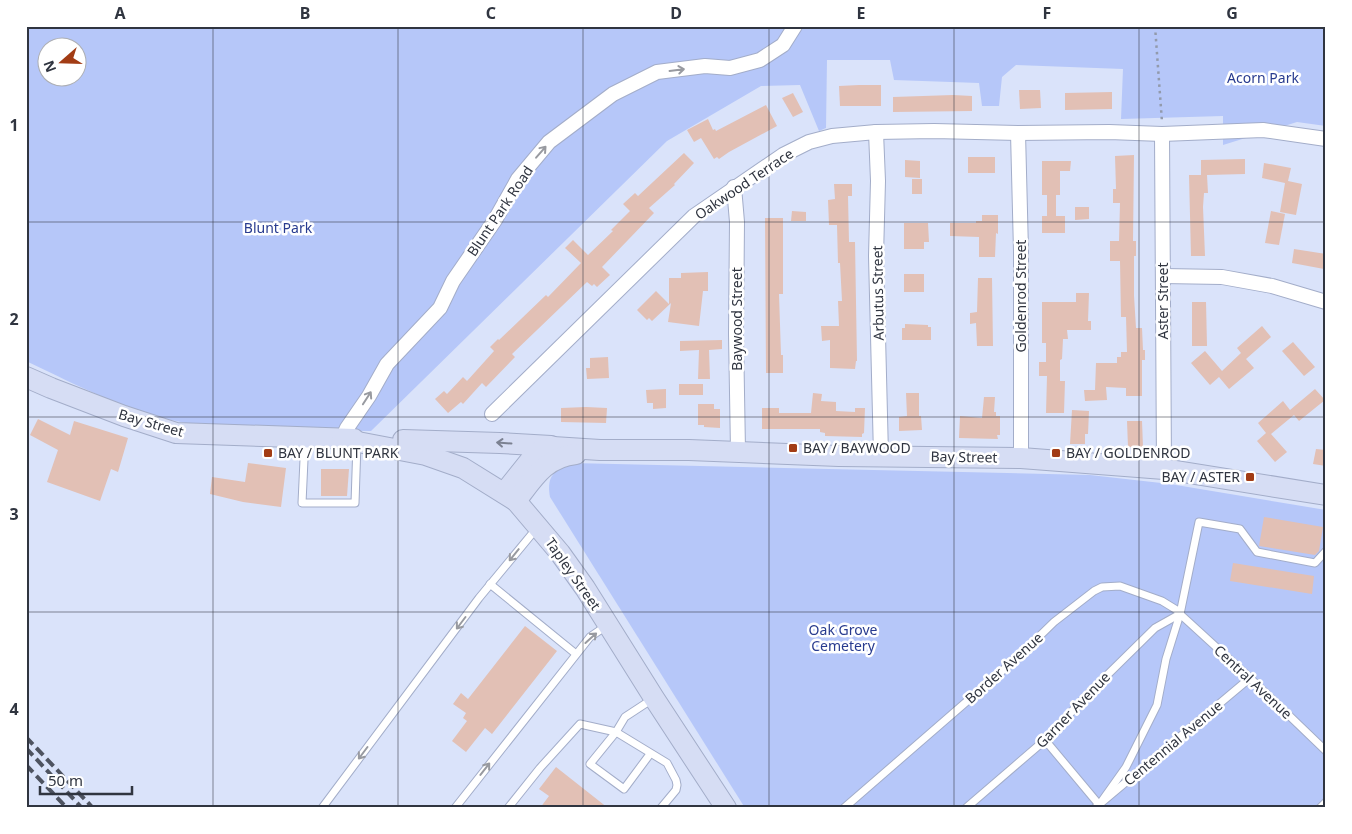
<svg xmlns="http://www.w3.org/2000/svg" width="1352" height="834" font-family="'Noto Sans',sans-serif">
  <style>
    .green { fill: #b6c7f9; fill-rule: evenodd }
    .building { fill: #e2c0b5 }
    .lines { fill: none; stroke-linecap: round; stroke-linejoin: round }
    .service-casing { stroke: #a3adc9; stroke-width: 9 }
    .minor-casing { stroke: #a3adc9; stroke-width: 16 }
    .secondary-casing { stroke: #a3adc9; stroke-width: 22 }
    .path { stroke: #929aac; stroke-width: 2.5; stroke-dasharray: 2.5 4; stroke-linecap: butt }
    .service { stroke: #fff; stroke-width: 7 }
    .minor { stroke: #fff; stroke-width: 14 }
    .secondary { stroke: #d6ddf4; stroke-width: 20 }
    .rail { stroke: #4e5360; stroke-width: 4; stroke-dasharray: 10 5; stroke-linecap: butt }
    .oneway { stroke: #989aa0 }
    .oneway2 { stroke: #7b8191 }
    .grid { fill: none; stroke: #303540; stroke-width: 1; stroke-opacity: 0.55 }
    .poi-dot { fill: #a23c15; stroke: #fff; stroke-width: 2 }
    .labels { text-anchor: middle; stroke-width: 5; stroke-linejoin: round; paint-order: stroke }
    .park-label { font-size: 14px; fill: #283b8f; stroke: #fff }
    .street-label { font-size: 14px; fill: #303540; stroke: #fff }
    .poi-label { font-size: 14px; fill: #303540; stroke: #fff; text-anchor: start }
    .neatline { fill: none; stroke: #303540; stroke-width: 2 }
    .grid-label { font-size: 16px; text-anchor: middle; font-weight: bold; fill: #303540 }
  </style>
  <rect width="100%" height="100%" fill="#dae3fa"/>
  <g class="green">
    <path d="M26,26H1326V126L1297,122L1223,145V116L1121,119L1123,69L1016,65L1002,77L999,106H982L979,83L894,80L890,60H827L826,128L819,131L800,85L761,86L667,141L371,431C312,430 251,433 192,424C133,415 79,386 26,361ZM48,48H78V78H48Z"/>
    <path d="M572,463L1090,475L1170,484L1326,510V808H745L550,497C546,475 555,470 572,463Z"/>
  </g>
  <g class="building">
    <polygon points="859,85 881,85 881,106 840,106 839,86"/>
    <polygon points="1019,90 1040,90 1041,108 1020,109"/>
    <polygon points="1112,92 1112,109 1065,110 1065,93"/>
    <polygon points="793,93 803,112 793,117 782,98"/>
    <polygon points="953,95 972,96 972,111 893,112 893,97"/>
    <polygon points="766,105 777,126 729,152 719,159 717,157 714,159 701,138 694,142 687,130 708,119 713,130 715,129 716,131"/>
    <polygon points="684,153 694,163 674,184 675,185 649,208 654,213 602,267 610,275 597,287 594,284 592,286 587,282 512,354 515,357 486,387 482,383 463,404 461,402 448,413 435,399 444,391 447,394 463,377 467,381 494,351 490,347 498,339 499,340 546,295 548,297 581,263 565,248 573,240 588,255 613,231 611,230 630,211 623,204 635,193 638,196"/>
    <polygon points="1134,155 1133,241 1136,241 1136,256 1134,256 1134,296 1136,328 1142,328 1143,350 1145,350 1145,360 1142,360 1142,396 1126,396 1126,388 1106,387 1107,400 1085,401 1084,390 1095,390 1096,363 1117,363 1117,357 1121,357 1121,352 1127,352 1126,317 1121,317 1120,261 1110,261 1110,241 1119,241 1120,203 1113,203 1113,189 1116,189 1115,156"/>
    <rect x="968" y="157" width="27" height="16"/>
    <polygon points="1245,159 1245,174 1207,175 1208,193 1204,193 1203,207 1205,256 1191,256 1189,175 1201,175 1201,160"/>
    <polygon points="905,160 920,161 920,178 905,177"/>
    <polygon points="1042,161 1071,161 1070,171 1060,171 1060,195 1056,195 1056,216 1065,216 1065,233 1042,233 1042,216 1047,216 1047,195 1042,195"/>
    <polygon points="1264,163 1291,168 1288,181 1302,184 1296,215 1280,212 1285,183 1262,178"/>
    <rect x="912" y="179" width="10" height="15"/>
    <polygon points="834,184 852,184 852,196 848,196 849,242 855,242 857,361 856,361 855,369 830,368 830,340 822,341 821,326 839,326 838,301 842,301 840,263 838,263 837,225 829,225 828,200 835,199"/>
    <polygon points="1075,207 1089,207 1089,219 1075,220"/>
    <polygon points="792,211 806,212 806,221 791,221"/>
    <polygon points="1271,211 1285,214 1279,245 1265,243"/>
    <polygon points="982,215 998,215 998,234 996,233 995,257 979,257 979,237 950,236 950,223 976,223 976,221 982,221"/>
    <polygon points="765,218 783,218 783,294 779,294 781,355 783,355 783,373 766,373"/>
    <polygon points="904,223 928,223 929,242 924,242 924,249 904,249"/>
    <polygon points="1294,249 1326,254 1324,269 1292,263"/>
    <polygon points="708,272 708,291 703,291 699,326 668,322 671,303 652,321 649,318 647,320 637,310 656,291 669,304 669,278 681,278 681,273"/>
    <rect x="904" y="274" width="20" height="18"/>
    <polygon points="978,278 992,278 993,346 977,346 976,323 970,324 970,313 977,312"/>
    <polygon points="1076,293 1089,293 1088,321 1091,321 1091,330 1067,330 1068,339 1063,339 1062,359 1060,360 1060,381 1065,381 1064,413 1046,413 1047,376 1039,376 1039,362 1046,362 1046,343 1042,343 1042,302 1076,302"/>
    <polygon points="1192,302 1206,302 1207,346 1192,346"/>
    <polygon points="905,324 928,325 928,327 931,327 931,340 902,340 902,328 905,328"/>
    <polygon points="1262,326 1271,337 1246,359 1254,368 1229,389 1219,377 1210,385 1191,363 1205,351 1222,371 1241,353 1237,348"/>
    <polygon points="722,340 722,349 709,350 710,379 698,379 699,350 680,351 680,341"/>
    <polygon points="1293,342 1315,367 1304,376 1282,351"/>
    <polygon points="608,357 609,378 587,379 586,368 590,368 590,358"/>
    <rect x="679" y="384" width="24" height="11"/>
    <polygon points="666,389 666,408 653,409 653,403 647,403 646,390"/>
    <polygon points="1315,389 1325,400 1299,421 1294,415 1271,434 1287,452 1275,462 1257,441 1266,433 1258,423 1283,401 1290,410"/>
    <polygon points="813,393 822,394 821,401 836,402 836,411 855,412 855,408 865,408 864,433 862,434 862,437 825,436 825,433 820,432 820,429 762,429 762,408 779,408 779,413 811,413"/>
    <polygon points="906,393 919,393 919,416 921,416 922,430 899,431 899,417 907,416"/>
    <polygon points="984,397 995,397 994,412 996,412 996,416 1000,416 1000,435 997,435 998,439 959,438 960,416 982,418"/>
    <polygon points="698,404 714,404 714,409 720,409 720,428 704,427 704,425 698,425"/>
    <polygon points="586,407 607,408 606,423 561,422 561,408"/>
    <polygon points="1072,410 1089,411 1088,434 1085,434 1085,444 1070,444"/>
    <polygon points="38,419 70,435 74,421 128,438 118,472 111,469 100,501 47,482 58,450 30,435"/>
    <polygon points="1127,421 1142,421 1143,447 1128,447"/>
    <polygon points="1316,449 1326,450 1326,466 1313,464"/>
    <polygon points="248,463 286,468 281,507 243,502 210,494 212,477 245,482"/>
    <polygon points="321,469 349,469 347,496 321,496"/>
    <polygon points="1264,517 1323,527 1319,551 1315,555 1259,546"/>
    <polygon points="1233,563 1314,576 1312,594 1230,581"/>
    <polygon points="525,626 557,651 492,734 485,728 466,752 452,741 467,721 463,718 466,713 453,704 461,693 468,699"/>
    <polygon points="556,767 608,808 540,808 549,796 539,789"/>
  </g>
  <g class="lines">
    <defs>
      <g id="service">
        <polyline points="305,438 302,503 355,503 357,443"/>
        <polyline points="490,584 576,654"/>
        <polyline points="1180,614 1250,678 1326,751"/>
        <polyline points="1045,740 1101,807"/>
        <polyline points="650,754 624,789 590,764 616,732 625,717 654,698"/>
        <polyline points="1099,805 1126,767 1157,705 1166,659 1180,614 1199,522 1240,529 1257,552 1315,563 1326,551"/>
        <polyline points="322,808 479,598 536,529"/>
        <polyline points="455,808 590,637 606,626"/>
        <polyline points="508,808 540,768 580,724 616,732 667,763 676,780 677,785 676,790 661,808"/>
        <polyline points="844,808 1018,657 1054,622 1094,591 1102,587 1120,586 1162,601 1180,612"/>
        <polyline points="966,808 1045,740 1092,690 1155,628 1180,614"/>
        <polyline points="1095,808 1250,678"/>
        <polyline points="1320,808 1326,802"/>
      </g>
      <g id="minor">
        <polyline points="876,132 878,181 876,256 881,455"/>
        <polyline points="1018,133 1021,251 1021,458"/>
        <polyline points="1162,134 1164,469"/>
        <polyline points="734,187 737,222 736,334 738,451"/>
        <polyline points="1163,276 1222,277 1272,286 1326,302"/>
        <polyline points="492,414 694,216 783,155 809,142 832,136 876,132 934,131 1018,133 1109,132 1162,134 1263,130 1326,139"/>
        <polyline points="342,439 347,428 369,396 387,364 440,308 453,281 495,220 518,179 549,142 613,94 657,72 705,66 730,68 760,60 783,45 795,26"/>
      </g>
      <g id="secondary">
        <polyline points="26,377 51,388 124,416 176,433 354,439"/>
        <polyline points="342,439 426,455 463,468 516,501 560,553 585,588 654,698 726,808"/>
        <polyline points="403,440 500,443 551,446"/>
        <polyline points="504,493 536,453 553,447 600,450 689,450 839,456 1021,458 1164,469 1326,495"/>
        <path d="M516,501C533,479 545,457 576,454"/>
      </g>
    </defs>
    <use href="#service" class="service-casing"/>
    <use href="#minor" class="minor-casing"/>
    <use href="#secondary" class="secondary-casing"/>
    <polyline class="path" points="1155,26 1162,122"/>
    <use href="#service" class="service"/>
    <use href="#minor" class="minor"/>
    <use href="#secondary" class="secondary"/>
    <g class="rail">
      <polyline points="26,737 93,808"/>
      <polyline points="26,748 82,808"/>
      <polyline points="26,765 67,808"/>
    </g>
  </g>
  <defs><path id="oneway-shaft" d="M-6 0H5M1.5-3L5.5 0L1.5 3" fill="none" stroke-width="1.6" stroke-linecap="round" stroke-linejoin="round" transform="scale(1.25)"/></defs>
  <g class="oneway">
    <use href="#oneway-shaft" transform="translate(677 70) rotate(-7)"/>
    <use href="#oneway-shaft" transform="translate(541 152) rotate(-49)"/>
    <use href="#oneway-shaft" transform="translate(367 398) rotate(-57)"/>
    <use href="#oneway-shaft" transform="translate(514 555) rotate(129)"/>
    <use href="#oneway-shaft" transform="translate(461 623) rotate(127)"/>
    <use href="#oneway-shaft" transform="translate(591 638) rotate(-42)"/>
    <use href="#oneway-shaft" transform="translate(363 753) rotate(127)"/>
    <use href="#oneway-shaft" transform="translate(485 769) rotate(-52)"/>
  </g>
  <use class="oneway2" href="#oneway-shaft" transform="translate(504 443) rotate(-176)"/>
  <path class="grid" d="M213,26V808M398,26V808M583,26V808M769,26V808M954,26V808M1139,26V808M26,222H1326M26,417H1326M26,612H1326"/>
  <g class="poi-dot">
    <rect x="788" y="443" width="10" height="10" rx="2.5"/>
    <rect x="263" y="448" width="10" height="10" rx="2.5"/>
    <rect x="1051" y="448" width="10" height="10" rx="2.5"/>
    <rect x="1245" y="472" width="10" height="10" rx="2.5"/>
  </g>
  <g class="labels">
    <g class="park-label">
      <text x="1263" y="83">Acorn Park</text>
      <text x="278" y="233">Blunt Park</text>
      <text x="843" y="635">Oak Grove<tspan x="843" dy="16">Cemetery</tspan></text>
    </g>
    <g class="street-label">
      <text transform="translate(744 184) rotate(-34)" y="5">Oakwood Terrace</text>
      <text transform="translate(500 211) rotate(-56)" y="5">Blunt Park Road</text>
      <text transform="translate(878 293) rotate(-91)" y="5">Arbutus Street</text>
      <text transform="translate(1021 296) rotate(-90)" y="5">Goldenrod Street</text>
      <text transform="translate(1163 301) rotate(-90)" y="5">Aster Street</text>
      <text transform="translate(737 319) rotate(-90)" y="5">Baywood Street</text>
      <text transform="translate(151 423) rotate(16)" y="5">Bay Street</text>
      <text transform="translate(964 457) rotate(1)" y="5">Bay Street</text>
      <text transform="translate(573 574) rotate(55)" y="5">Tapley Street</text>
      <text transform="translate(1004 668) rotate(-42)" y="5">Border Avenue</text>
      <text transform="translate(1253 682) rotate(43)" y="5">Central Avenue</text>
      <text transform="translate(1073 710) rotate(-46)" y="5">Garner Avenue</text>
      <text transform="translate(1173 743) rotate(-40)" y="5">Centennial Avenue</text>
    </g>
    <g class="poi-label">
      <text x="803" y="453">BAY / BAYWOOD</text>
      <text x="278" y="458">BAY / BLUNT PARK</text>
      <text x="1066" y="458">BAY / GOLDENROD</text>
      <text x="1240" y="482" text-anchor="end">BAY / ASTER</text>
    </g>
  </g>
  <rect width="1352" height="834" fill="none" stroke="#ffffff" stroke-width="55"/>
  <g transform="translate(62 62) rotate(250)"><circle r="24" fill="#ffffff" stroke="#acaeb3"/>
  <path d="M0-4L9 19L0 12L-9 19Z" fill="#a23c15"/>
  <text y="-8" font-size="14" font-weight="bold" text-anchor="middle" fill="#303540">N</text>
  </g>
  <path d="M40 786v8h92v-8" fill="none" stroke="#303540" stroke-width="2.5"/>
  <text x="48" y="786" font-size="15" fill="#303540" stroke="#ffffff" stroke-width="4" paint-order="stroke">50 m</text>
  <rect x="28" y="28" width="1296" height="778" class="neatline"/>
  <g class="grid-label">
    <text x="120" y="19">A</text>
    <text x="305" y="19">B</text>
    <text x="491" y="19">C</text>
    <text x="676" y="19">D</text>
    <text x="861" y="19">E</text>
    <text x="1047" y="19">F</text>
    <text x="1232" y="19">G</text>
    <text x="14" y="131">1</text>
    <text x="14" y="325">2</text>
    <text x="14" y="520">3</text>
    <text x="14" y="715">4</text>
  </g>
</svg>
